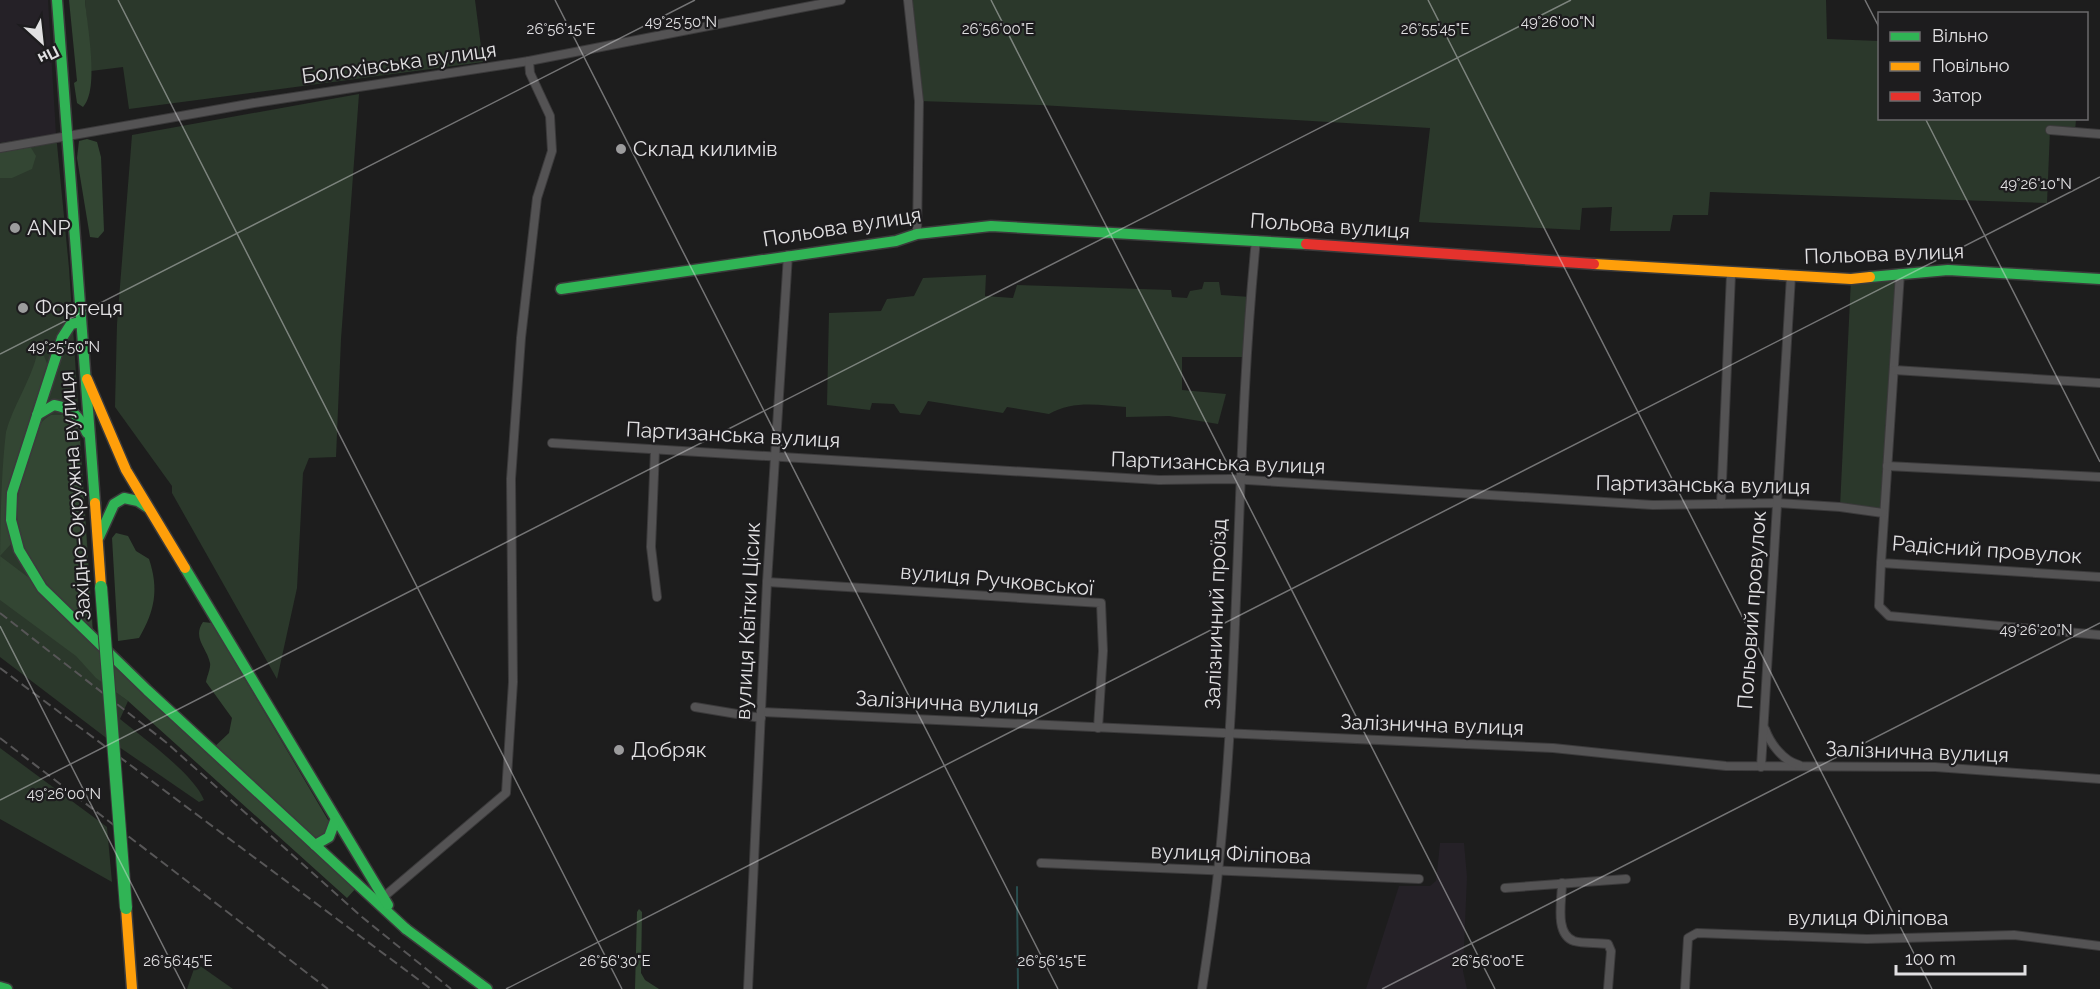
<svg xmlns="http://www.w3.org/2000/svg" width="2100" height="989" font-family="Raleway,sans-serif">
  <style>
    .built { fill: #252127 }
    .green { fill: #2b382b }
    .forest { fill: #334633 }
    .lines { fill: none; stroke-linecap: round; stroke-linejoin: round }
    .stream { stroke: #294e4f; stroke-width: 2 }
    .street-casing { stroke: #3b3a3b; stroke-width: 10 }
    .fast-casing { stroke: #3b3a3b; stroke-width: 13 }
    .slow-casing { stroke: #3b3a3b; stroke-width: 13 }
    .jam-casing { stroke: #3b3a3b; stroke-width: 13 }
    .street { stroke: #545354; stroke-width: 8 }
    .fast { stroke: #30b455; stroke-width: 10 }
    .slow { stroke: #ff9f0a; stroke-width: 10 }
    .jam { stroke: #e5322d; stroke-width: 10 }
    .rail { stroke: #575657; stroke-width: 2; stroke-dasharray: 9 4.5; stroke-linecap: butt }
    .fast-bridge-casing { stroke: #3b3a3b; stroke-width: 14; stroke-linecap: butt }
    .fast-bridge { stroke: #30b455; stroke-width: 12 }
    .ticks { fill: none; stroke: #e1e0e2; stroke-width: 1.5; stroke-opacity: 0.45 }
    .poi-dot { fill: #9c9c9d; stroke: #1d1c1e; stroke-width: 2 }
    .labels { text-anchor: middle; stroke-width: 4.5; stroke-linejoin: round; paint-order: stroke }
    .street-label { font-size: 21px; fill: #e1e0e2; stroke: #1d1c1e }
    .poi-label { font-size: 21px; fill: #e1e0e2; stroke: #1d1c1e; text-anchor: start }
    .ticks-label { font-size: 15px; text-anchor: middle; fill: #e1e0e2; stroke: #1d1c1e; stroke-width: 4.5; stroke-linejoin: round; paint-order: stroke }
  </style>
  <rect width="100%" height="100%" fill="#1d1d1d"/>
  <g class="built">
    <polygon points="0,0 48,0 56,134 0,143"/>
    <polygon points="1440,843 1464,843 1467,877 1463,971 1467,989 1366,989 1399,886 1430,886 1436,881"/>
  </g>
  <g class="green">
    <polygon points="85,0 475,0 483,62 129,109 123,67 91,71"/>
    <polygon points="908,0 1826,0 1827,39 1879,41 1880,118 2076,119 2075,132 2050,130 2047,203 1710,192 1708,215 1673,215 1670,231 1610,231 1612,207 1582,208 1580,230 1419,222 1430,128 1040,105 919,101"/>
    <polygon points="359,94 341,339 336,457 309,458 303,473 297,588 277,679 172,493 172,486 115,407 117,324 132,135"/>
    <path d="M56,134L69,268L96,677L128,701L120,719C142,737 194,774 204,800L199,802L109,740L0,657V143Z"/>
    <polygon points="1900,273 1883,513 1840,507 1851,279"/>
    <path d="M986,275L985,296L1013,298L1017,285L1171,290L1172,297L1187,298L1190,291L1202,289L1204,282H1219L1221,295L1250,297L1248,357H1182V390L1226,394L1218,424L1169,416L1126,417V407C1099,405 1073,400 1049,414L1007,407L1003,413L928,401L920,415L900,413L894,404L872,403L870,410L827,405L829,313L881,311L887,299L914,296L923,278Z"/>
    <polygon points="0,748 107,827 112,882 0,819"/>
    <polygon points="196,963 233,989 187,989"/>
  </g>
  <g class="forest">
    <path d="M69,0H85C87,25 100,90 83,107L77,103L74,83L77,81Z"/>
    <polygon points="87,139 97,142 101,157 104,231 98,238 90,237 77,158 79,141"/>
    <polygon points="28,143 36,156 32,169 12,178 0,178 0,148"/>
    <path d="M37,355L44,356L48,366L32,416L9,533L11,544L0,556L41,587C14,525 8,516 31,450C35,436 37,422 51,415H66L79,429L93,639L211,750L229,733L232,718L206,682C207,676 211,668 210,663C207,648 192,638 203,622L212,623L331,825L315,845L359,885L347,898L128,701L96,678L76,656L0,600C0,547 0,483 6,432C13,406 30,382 37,355Z"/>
    <path d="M116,533L128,536L136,551L149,559C159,589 155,611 139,638L118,641L112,538Z"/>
    <polygon points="639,909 642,912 641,973 645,980 659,989 635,989 637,912"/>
  </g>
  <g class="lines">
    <polyline class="stream" points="1017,887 1018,989"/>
    <defs>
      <g id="street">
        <polyline points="908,0 919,101 917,234"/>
        <polyline points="2050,130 2100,134"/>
        <polyline points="0,148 254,103 529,61 841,0"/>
        <polyline points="1900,273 1881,563 2100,577"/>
        <polyline points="1894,370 2100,383"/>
        <polyline points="552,443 1159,480 1230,479 1653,505 1777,503 1840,507 1883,513"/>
        <polyline points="655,450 651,547 657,597"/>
        <polyline points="1887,466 2100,477"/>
        <polyline points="1721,504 1731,274"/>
        <polyline points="1881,563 1879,606 1889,616 2100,635"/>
        <polyline points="767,582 1101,603 1103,651 1098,728"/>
        <polyline points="695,707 761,718"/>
        <polyline points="762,712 1553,748 1726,766 1935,767 2100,779"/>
        <path d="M1765,729C1770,743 1783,761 1799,765"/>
        <polyline points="1761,767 1791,276"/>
        <polyline points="1041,863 1419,879"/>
        <path d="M1562,883C1562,900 1554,934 1574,941C1584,944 1597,942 1608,944L1611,951L1608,989"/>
        <polyline points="1505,888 1626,879"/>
        <polyline points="380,900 506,793 513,682 511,479 521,338 537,198 552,151 550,116 530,73 529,61"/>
        <polyline points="748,989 767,582 788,255"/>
        <path d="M1202,989C1208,950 1214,911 1218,872C1241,662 1235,450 1256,240"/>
        <polyline points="1685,989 1688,938 1697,933 1867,939 2014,935 2100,946"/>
      </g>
      <g id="fast">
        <polyline points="57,0 95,503"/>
        <polyline points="1870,277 1948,270 2100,279"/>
        <polyline points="561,289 896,241 917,234 991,226 1306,244"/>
        <polyline points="81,322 71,324 62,338 12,493 11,520 19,550 42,588 147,690 406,929"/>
        <path d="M37,415L54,405C72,408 80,417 87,433"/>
        <polyline points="99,537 114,504 124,498 138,501 147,507"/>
        <polyline points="185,568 388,905"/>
        <polyline points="315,845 329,837 335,821"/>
        <polyline points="406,929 487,989"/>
        <polyline points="0,987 7,989"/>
      </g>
      <g id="slow">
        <polyline points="1594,264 1851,279 1870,277"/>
        <polyline points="87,379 126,470 185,568"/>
        <polyline points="95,503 101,587"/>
        <polyline points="126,908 132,989"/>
      </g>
      <polyline id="jam" points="1306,244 1594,264"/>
    </defs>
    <use href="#street" class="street-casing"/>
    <use href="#fast" class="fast-casing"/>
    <use href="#slow" class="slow-casing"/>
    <use href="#jam" class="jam-casing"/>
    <use href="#street" class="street"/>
    <use href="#fast" class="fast"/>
    <use href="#slow" class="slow"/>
    <use href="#jam" class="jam"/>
    <g class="rail">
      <polyline points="0,613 167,743 362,917 451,989"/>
      <polyline points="0,668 431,989"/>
      <polyline points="0,738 328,989"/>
    </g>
    <defs>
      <polyline id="fast-bridge" points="101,587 126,908"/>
    </defs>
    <use href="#fast-bridge" class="fast-bridge-casing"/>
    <use href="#fast-bridge" class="fast-bridge"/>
  </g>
  <path class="ticks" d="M118,0L622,989M555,0L1058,989M991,0L1495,989M1428,0L1932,989M1865,0L1880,29M1925,118L2100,462M0,354L695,0M0,626L185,989M0,800L1571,0M506,989L2100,177M1382,989L2100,623"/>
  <g class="poi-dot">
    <circle cx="621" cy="149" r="6"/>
    <circle cx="15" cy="228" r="6"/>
    <circle cx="23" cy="308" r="6"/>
    <circle cx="619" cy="750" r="6"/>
  </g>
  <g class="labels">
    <g class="street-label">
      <text transform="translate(399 63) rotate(-8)" y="7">Болохівська вулиця</text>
      <text transform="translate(1330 226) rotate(4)" y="7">Польова вулиця</text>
      <text transform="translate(842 227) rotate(-9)" y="7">Польова вулиця</text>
      <text transform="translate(1884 254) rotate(-2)" y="7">Польова вулиця</text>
      <text transform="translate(733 435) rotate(3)" y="7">Партизанська вулиця</text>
      <text transform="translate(1218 463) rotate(2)" y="7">Партизанська вулиця</text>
      <text transform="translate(1703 485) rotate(1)" y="7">Партизанська вулиця</text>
      <text transform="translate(75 496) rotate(-94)" y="7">Західно-Окружна вулиця</text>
      <text transform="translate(1987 550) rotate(4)" y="7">Радісний провулок</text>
      <text transform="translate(997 580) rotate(5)" y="7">вулиця Ручковської</text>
      <text transform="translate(1752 610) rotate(-86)" y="7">Польовий провулок</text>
      <text transform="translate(1216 614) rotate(-88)" y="7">Залізничний проїзд</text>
      <text transform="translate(748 621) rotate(-87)" y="7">вулиця Квітки Цісик</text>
      <text transform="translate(947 703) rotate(3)" y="7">Залізнична вулиця</text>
      <text transform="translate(1432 725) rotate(2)" y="7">Залізнична вулиця</text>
      <text transform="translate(1917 752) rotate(2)" y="7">Залізнична вулиця</text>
      <text transform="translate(1231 854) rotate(2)" y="7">вулиця Філіпова</text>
      <text x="1868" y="925">вулиця Філіпова</text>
    </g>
    <g class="poi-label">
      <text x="633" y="156">Склад килимів</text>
      <text x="27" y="235">ANP</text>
      <text x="35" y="315">Фортеця</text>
      <text x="631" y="757">Добряк</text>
    </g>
  </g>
  <g class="ticks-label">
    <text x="681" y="27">49°25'50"N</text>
    <text x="1558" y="27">49°26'00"N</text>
    <text x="561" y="34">26°56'15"E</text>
    <text x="998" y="34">26°56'00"E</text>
    <text x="1435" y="34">26°55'45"E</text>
    <text x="2036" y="189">49°26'10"N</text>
    <text x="64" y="352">49°25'50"N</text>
    <text x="2036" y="635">49°26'20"N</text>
    <text x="64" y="799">49°26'00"N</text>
    <text x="178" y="966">26°56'45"E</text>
    <text x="615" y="966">26°56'30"E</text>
    <text x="1052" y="966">26°56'15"E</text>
    <text x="1488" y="966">26°56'00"E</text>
  </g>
  <rect x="1878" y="12" width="210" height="108" fill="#1d1c1e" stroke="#6b6a6c" stroke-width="1.5"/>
  <rect x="1890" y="32" width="30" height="9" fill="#30b455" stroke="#6b6a6c" stroke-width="1.5"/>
  <text x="1932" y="42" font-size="18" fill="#e1e0e2">Вільно</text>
  <rect x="1890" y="62" width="30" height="9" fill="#ff9f0a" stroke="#6b6a6c" stroke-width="1.5"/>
  <text x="1932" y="72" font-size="18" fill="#e1e0e2">Повільно</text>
  <rect x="1890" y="92" width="30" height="9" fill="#e5322d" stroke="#6b6a6c" stroke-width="1.5"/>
  <text x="1932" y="102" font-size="18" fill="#e1e0e2">Затор</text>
  <g transform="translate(42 42) rotate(153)" stroke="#1d1c1e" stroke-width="4.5" paint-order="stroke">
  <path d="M0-4.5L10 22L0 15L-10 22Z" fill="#e1e0e2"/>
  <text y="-9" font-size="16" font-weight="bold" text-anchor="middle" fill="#e1e0e2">Пн</text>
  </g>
  <path d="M1896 965v9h129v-9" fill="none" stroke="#e1e0e2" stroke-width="3"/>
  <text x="1905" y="965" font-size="18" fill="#e1e0e2" stroke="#1d1c1e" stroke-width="4.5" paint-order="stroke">100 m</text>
</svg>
